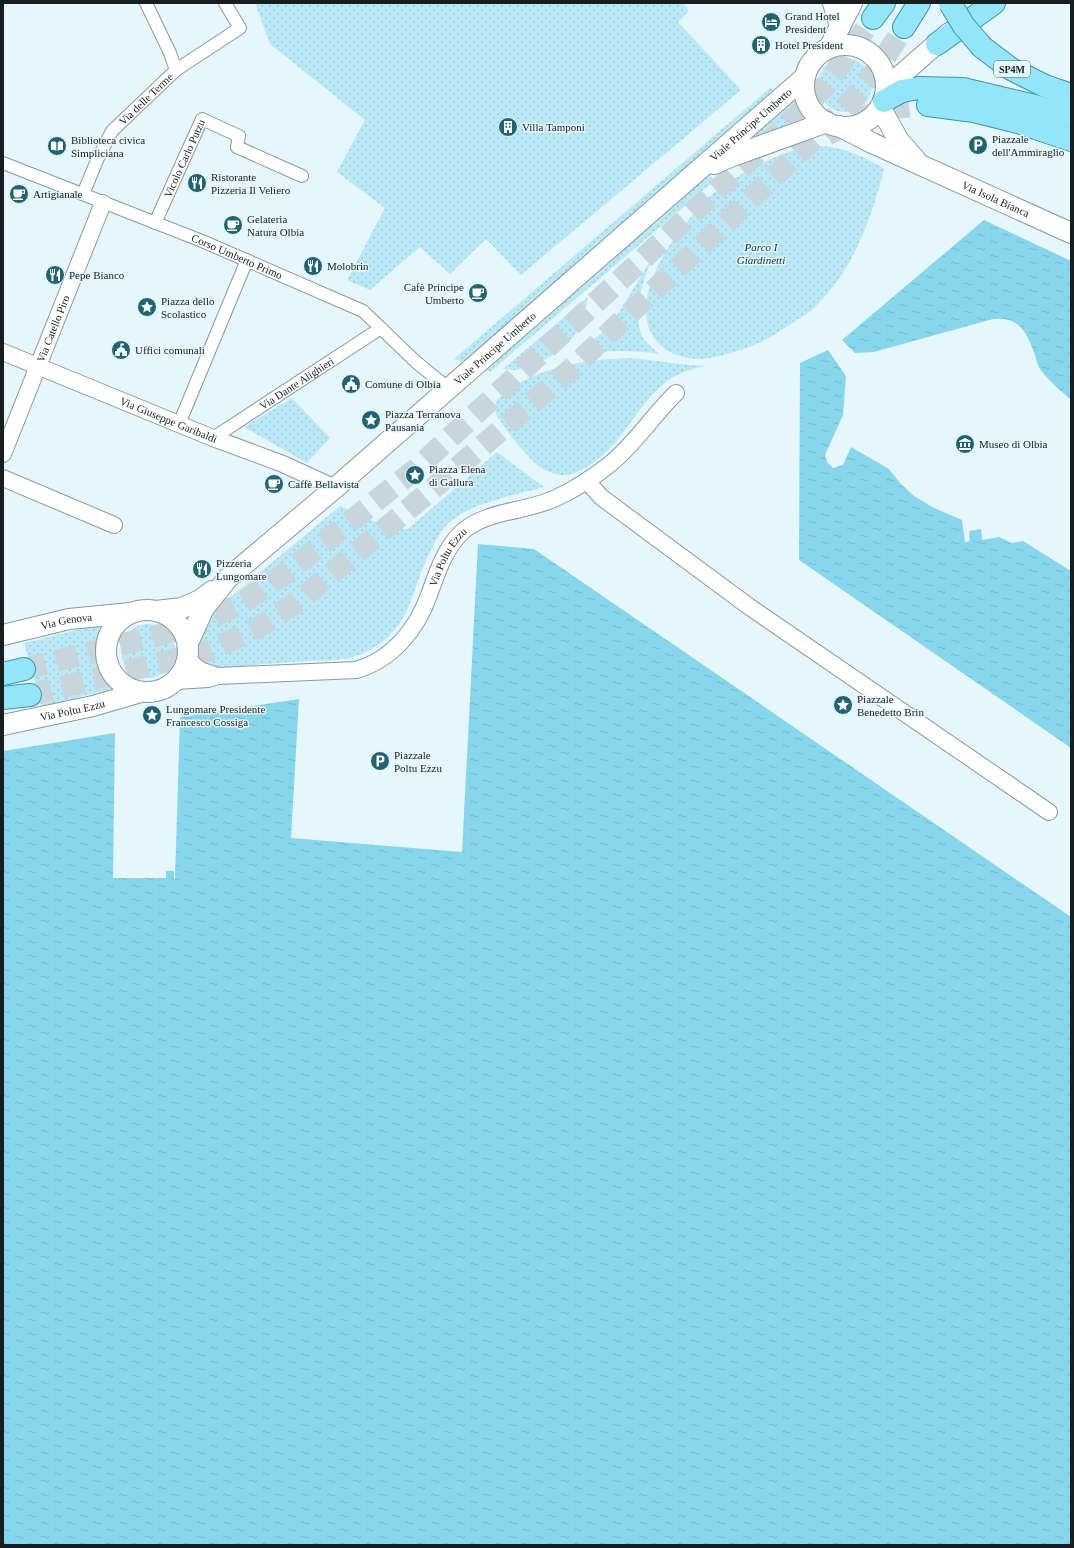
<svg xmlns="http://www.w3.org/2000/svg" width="1074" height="1548" font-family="'Times New Roman',serif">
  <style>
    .grass { fill: url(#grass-dots) }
    .water { fill: url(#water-ripples) }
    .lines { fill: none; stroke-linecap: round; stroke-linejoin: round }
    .primary-tunnel { stroke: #c7d6db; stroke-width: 22; stroke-dasharray: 22 11; stroke-linecap: butt }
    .pedestrian-casing { stroke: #89999d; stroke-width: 14 }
    .minor-casing { stroke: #89999d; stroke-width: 18 }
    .tertiary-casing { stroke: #89999d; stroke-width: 22 }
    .primary-casing { stroke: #3995ab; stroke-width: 24 }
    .pedestrian { stroke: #fff; stroke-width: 12 }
    .minor { stroke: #fff; stroke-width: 16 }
    .tertiary { stroke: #fff; stroke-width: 20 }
    .primary { stroke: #93e6fa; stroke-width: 22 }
    .primary-bridge-casing { stroke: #3995ab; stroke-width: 24; stroke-linecap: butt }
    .primary-bridge { stroke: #93e6fa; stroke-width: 22 }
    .labels { text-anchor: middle; stroke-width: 3; stroke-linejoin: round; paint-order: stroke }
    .shield { fill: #e6f7fc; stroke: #555f61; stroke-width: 1 }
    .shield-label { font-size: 10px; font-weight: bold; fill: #171e1f }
    .poi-label { font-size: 11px; fill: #171e1f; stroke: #e6f7fc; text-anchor: start }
    .street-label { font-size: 11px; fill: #171e1f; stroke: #e6f7fc }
    .park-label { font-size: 11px; font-style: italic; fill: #062f38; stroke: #e6f7fc }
  </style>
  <defs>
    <pattern id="grass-dots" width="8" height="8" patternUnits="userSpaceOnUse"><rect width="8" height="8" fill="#b9e9f7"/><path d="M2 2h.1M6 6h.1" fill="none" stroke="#9ec7d3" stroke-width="1.8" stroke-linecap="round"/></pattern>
    <pattern id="water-ripples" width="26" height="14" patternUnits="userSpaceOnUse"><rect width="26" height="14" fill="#86d7ed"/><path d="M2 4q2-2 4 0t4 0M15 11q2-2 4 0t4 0" fill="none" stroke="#73b8cb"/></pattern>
  </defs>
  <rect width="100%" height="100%" fill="#e6f7fc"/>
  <g class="grass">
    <polygon points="255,3 683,3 689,11 678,22 741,90 521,275 486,239 450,274 420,247 370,290 347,280 385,208 337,172 365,120 270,44"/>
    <circle cx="845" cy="85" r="27"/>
    <polygon points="771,87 776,94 462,362 454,359"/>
    <path d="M792,96C795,107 799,116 808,124L726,151Z"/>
    <path d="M821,146C844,147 865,157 884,169C872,217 853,270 817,305C811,312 802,317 794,322C783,329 772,337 759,343C748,348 736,351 724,355C703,361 676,361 659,344C625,308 665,248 690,218C695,212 700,204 706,199C732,178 762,161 794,150C802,147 812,147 821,146Z"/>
    <polygon points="710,174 714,181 490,372 481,367 697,182"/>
    <path d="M652,258C643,281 631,314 643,338C647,344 654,349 659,354C629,349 604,351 575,355L605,330L618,314Z"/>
    <path d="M588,297C586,306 584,316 581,324C572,345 538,369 515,370C511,370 507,369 503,369Z"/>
    <path d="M631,358C655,360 680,365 705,366C690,369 678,373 666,382C634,407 621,450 583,469C578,471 572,475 566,475C558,476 549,472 543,469C530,461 507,432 499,419C495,414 494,408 496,402C498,398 503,395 507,392C538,366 591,359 631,358Z"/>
    <polygon points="292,398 330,438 307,463 244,427"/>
    <path d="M497,452L544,487C518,494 472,503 451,521C442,528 437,538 432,548C409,591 414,630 362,654C347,661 325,660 308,661C278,663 248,666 217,667L203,660L199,647L200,632L219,593L227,600L340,506C362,514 384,530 408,529Z"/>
    <path d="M100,624C95,654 94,663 112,689L42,706L24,643Z"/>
    <circle cx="148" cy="651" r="27"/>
  </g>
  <g class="water">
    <path d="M984,220L1071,261V400C1061,391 1049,381 1040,369C1038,366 1036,360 1035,355C1027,333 1020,316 993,319L874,352L855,353L842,340Z"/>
    <polygon points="828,350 846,376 843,415 825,455 827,462 833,468 843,465 851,447 889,469 900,483 914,496 934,508 962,520 965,542 970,541 969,531 981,529 982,540 999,537 1012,543 1023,541 1071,571 1071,748 799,560 800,363"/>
    <polygon points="478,544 534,549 1071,917 1071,1545 3,1545 3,751 115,733 113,878 166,878 166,871 174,871 174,879 175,879 180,717 299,699 291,838 462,852"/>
  </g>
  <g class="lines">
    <g class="primary-tunnel">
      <polyline points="827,135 860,118 892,108 928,105"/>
      <polyline points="24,669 199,625 248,599 285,574 417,468 782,130 826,85 873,18"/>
      <polyline points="30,695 208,651 259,627 300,600 436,486 569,371 802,150 854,98 882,62 904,27"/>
    </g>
    <defs>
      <g id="pedestrian">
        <polyline points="176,70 240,28 225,3"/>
        <path id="s1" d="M3,163L202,241L363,311L416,362L448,388"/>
        <path id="s2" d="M83,194L98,158L112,131L176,70L170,53L146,3"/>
        <path id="s3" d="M155,223L202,119L239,136L237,147L302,176"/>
        <polyline points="179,424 247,260"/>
        <path id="s4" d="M213,438L381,328"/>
      </g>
      <g id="minor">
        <path id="s5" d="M3,352L213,438L283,464L335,488"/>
        <path id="s6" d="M3,454L103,203"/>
        <polyline points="3,478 114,525"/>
        <polyline points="587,481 601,497 751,608 1049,812"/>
        <polyline points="188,660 200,670 218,676"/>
        <path id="s7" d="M176,681L208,679L218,676L356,670C392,660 417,629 429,595C437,573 444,550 461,533C485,510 527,512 556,498C575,489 594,477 610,464C635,444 653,415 676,393"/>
      </g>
      <g id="tertiary">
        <polyline points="833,3 840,27"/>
        <circle cx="845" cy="86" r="41"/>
        <polyline points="829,48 852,3"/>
        <polyline points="886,88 949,33"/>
        <polyline points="880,107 899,141 916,160"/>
        <path id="s8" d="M839,126L872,143L1071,233"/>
        <polyline points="714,164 730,157 827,122"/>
        <circle cx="147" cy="651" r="41"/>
        <polyline points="156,611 182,608 200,600 212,591"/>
        <path id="s9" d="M3,635L69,619L131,613"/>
        <path id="s10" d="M188,643L204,608L228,578L335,488L805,77"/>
        <path id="s11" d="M3,725L93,706L141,692"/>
      </g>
      <g id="primary">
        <polyline points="873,18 884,3"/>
        <polyline points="904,27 919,3"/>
        <polyline points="937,44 994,3"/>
        <polyline points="982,47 1011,69 1045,86 1071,95"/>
        <polyline points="884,101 902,91 919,88 963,89 1035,106 1071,117"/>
        <polyline points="928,105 974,111 1018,122 1071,140"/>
        <polyline points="3,674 24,669"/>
        <polyline points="3,698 30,695"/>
      </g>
    </defs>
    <use href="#pedestrian" class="pedestrian-casing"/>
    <use href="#minor" class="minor-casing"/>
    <use href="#tertiary" class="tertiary-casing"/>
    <use href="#primary" class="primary-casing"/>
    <use href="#pedestrian" class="pedestrian"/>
    <use href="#minor" class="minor"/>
    <use href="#tertiary" class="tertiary"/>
    <use href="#primary" class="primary"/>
    <defs>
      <polyline id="primary-bridge" points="950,3 964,26 982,47"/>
    </defs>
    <use href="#primary-bridge" class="primary-bridge-casing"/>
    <use href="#primary-bridge" class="primary-bridge"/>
  </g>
  <defs>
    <symbol id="hotel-disc" viewBox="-11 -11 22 22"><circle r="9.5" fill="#1e6474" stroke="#e6f7fc"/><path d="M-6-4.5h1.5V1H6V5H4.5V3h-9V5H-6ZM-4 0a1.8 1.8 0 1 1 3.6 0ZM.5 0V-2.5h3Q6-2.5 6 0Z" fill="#fff"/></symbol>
    <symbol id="building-disc" viewBox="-11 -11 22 22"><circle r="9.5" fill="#1e6474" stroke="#e6f7fc"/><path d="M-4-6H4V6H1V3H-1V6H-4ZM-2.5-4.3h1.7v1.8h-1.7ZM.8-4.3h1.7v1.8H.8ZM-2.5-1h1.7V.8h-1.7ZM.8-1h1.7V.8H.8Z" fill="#fff"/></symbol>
    <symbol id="parking-disc" viewBox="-11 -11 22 22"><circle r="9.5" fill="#1e6474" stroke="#e6f7fc"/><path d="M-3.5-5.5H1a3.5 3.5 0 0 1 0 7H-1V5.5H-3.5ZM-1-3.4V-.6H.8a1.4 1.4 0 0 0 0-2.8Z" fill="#fff"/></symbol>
    <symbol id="library-disc" viewBox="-11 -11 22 22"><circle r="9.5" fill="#1e6474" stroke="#e6f7fc"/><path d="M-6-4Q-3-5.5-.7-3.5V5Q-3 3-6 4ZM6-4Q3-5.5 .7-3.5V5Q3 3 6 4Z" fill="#fff"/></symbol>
    <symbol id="restaurant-disc" viewBox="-11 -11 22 22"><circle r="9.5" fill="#1e6474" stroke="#e6f7fc"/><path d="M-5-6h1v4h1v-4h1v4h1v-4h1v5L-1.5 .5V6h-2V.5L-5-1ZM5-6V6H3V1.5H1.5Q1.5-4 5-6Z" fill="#fff"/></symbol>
    <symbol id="cafe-disc" viewBox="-11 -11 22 22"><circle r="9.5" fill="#1e6474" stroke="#e6f7fc"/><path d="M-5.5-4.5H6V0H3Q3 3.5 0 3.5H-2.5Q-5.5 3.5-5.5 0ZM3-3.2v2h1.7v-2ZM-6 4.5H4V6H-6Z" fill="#fff"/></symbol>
    <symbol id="sight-disc" viewBox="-11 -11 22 22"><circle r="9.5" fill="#1e6474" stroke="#e6f7fc"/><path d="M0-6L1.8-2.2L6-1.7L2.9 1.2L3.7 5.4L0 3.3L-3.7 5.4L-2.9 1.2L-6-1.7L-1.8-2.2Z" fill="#fff"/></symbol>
    <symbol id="civic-disc" viewBox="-11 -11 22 22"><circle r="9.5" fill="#1e6474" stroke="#e6f7fc"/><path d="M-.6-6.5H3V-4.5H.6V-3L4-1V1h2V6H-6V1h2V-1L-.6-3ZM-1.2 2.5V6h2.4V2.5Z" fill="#fff"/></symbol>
    <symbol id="museum-disc" viewBox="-11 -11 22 22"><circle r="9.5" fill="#1e6474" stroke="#e6f7fc"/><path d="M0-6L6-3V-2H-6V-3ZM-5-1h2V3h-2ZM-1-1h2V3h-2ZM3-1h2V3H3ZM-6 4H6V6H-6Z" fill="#fff"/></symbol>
  </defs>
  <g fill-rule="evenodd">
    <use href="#hotel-disc" x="760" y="11" width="22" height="22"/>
    <use href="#building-disc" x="750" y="34" width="22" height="22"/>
    <use href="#building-disc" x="497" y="116" width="22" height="22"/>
    <use href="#parking-disc" x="967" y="134" width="22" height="22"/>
    <use href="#library-disc" x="46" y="135" width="22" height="22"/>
    <use href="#restaurant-disc" x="186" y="172" width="22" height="22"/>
    <use href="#cafe-disc" x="8" y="183" width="22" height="22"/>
    <use href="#cafe-disc" x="222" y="214" width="22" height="22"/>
    <use href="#restaurant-disc" x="302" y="255" width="22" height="22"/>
    <use href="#restaurant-disc" x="44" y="264" width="22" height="22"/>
    <use href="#cafe-disc" x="467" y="282" width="22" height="22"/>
    <use href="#sight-disc" x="136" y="296" width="22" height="22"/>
    <use href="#civic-disc" x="110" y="339" width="22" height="22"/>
    <use href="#civic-disc" x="340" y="373" width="22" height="22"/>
    <use href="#sight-disc" x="360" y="409" width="22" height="22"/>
    <use href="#museum-disc" x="954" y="433" width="22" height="22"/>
    <use href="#sight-disc" x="404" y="464" width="22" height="22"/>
    <use href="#cafe-disc" x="263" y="473" width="22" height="22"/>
    <use href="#restaurant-disc" x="191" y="558" width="22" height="22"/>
    <use href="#sight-disc" x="832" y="694" width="22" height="22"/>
    <use href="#sight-disc" x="141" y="704" width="22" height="22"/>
    <use href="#parking-disc" x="369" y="750" width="22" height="22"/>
  </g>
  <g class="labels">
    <rect class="shield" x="994" y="61" width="36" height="16" rx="3"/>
    <g class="shield-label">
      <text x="1012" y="73">SP4M</text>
    </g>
    <g class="poi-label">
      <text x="785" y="20">Grand Hotel<tspan x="785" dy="13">President</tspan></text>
      <text x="775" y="49">Hotel President</text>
      <text x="522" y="131">Villa Tamponi</text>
      <text x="992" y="143">Piazzale<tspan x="992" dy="13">dell'Ammiraglio</tspan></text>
      <text x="71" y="144">Biblioteca civica<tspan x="71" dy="13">Simpliciana</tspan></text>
      <text x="211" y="181">Ristorante<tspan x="211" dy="13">Pizzeria Il Veliero</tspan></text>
      <text x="33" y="198">Artigianale</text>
      <text x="247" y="223">Gelateria<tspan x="247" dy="13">Natura Olbia</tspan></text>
      <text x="327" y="270">Molobrin</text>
      <text x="69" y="279">Pepe Bianco</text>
      <text x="464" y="291" text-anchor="end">Cafè Principe<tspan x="464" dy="13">Umberto</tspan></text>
      <text x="161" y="305">Piazza dello<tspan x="161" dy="13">Scolastico</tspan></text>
      <text x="135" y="354">Uffici comunali</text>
      <text x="365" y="388">Comune di Olbia</text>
      <text x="385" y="418">Piazza Terranova<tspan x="385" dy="13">Pausania</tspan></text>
      <text x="979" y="448">Museo di Olbia</text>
      <text x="429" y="473">Piazza Elena<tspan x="429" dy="13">di Gallura</tspan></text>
      <text x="288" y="488">Caffè Bellavista</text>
      <text x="216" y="567">Pizzeria<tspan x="216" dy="13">Lungomare</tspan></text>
      <text x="857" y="703">Piazzale<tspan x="857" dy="13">Benedetto Brin</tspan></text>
      <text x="166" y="713">Lungomare Presidente<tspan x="166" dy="13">Francesco Cossiga</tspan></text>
      <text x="394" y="759">Piazzale<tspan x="394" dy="13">Poltu Ezzu</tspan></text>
    </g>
    <g class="street-label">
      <text dy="4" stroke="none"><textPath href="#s2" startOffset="116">Via delle Terme</textPath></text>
      <text dy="4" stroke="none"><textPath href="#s10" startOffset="769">Viale Principe Umberto</textPath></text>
      <text dy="4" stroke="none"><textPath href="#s3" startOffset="71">Vicolo Carlo Putzu</textPath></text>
      <text dy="4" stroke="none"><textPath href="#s8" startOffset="173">Via Isola Bianca</textPath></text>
      <text dy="4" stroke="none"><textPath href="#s1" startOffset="252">Corso Umberto Primo</textPath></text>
      <text dy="4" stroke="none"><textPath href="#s6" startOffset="135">Via Catello Piro</textPath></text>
      <text dy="4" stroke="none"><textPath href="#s10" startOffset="429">Viale Principe Umberto</textPath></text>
      <text dy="4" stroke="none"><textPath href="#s4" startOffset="100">Via Dante Alighieri</textPath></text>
      <text dy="4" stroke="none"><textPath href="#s5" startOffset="179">Via Giuseppe Garibaldi</textPath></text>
      <text dy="4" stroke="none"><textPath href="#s7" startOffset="332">Via Poltu Ezzu</textPath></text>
      <text dy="4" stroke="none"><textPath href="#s9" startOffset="65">Via Genova</textPath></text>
      <text dy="4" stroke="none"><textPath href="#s11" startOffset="71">Via Poltu Ezzu</textPath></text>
    </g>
    <g class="park-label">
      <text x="761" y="251">Parco I<tspan x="761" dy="13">Giardinetti</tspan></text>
    </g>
  </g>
  <rect width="1074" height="1548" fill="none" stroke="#171e1f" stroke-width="8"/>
</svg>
